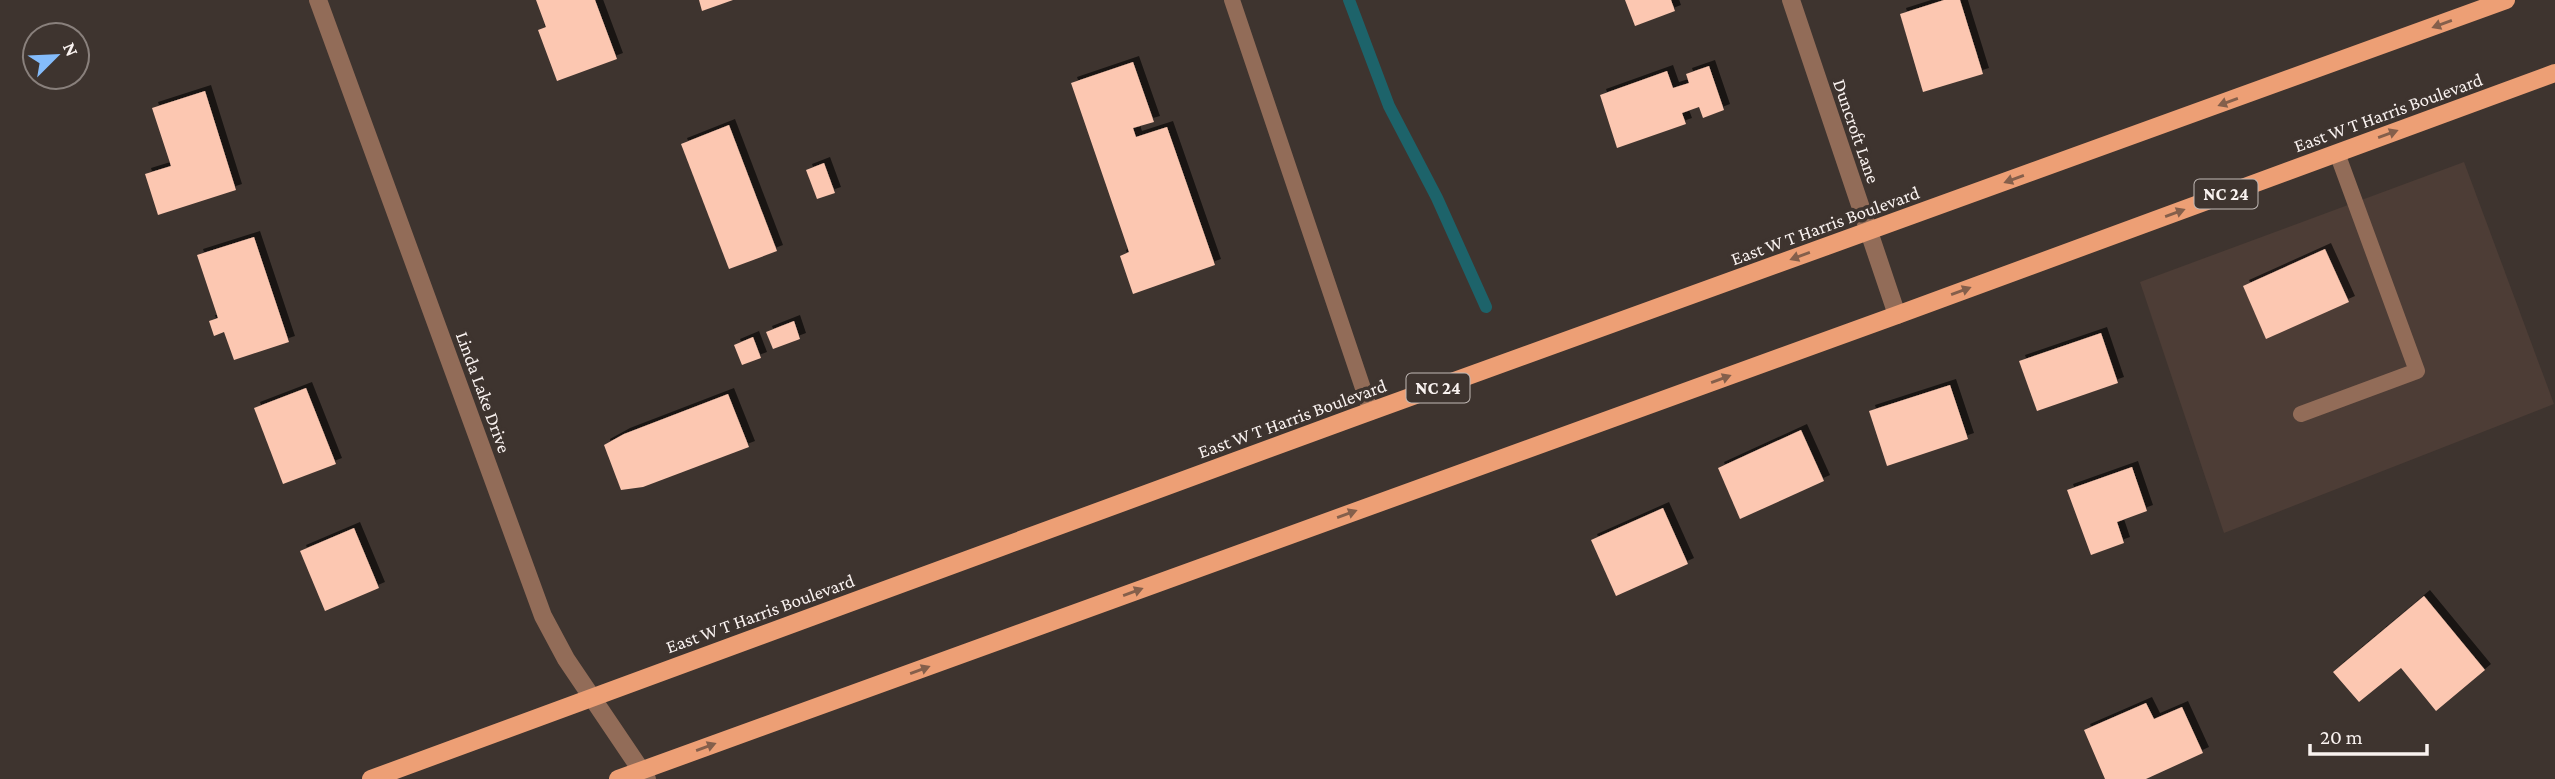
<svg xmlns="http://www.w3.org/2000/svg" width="2555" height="779" font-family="'Crimson Pro',serif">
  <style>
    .built { fill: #4d3d36 }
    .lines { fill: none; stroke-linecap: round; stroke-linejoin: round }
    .stream { stroke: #1d636a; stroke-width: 12 }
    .building { fill: #fcc7b1; filter: url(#shadow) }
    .service { stroke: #926c58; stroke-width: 16 }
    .minor { stroke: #926c58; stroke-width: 18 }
    .primary { stroke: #ed9f75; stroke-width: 18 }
    .oneway { fill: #845f4b }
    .labels { text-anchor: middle; stroke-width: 7; stroke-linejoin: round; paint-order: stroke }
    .shield { fill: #3e342f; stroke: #c1b9b6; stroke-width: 2 }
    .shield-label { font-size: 18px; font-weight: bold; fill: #f9f2f0 }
    .street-label { font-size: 19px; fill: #f9f2f0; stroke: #3e342f }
  </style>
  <defs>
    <filter id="shadow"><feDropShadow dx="6" dy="-6" stdDeviation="0" flood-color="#0009"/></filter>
  </defs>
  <rect width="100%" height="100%" fill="#3e342f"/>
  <polygon class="built" points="2464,162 2554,404 2224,533 2140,282"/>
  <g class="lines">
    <polyline class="stream" points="1349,0 1389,106 1437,198 1486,307"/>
  </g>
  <g class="building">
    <polygon points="536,0 595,0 617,59 557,81 538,30 546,27"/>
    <polygon points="699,0 733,0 702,11"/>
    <polygon points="1625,0 1671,0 1675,11 1635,26"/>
    <polygon points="1944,0 1960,0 1983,74 1923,92 1900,14"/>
    <polygon points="1133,62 1154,122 1133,128 1136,137 1167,127 1215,265 1133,294 1120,256 1129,252 1071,83"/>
    <polygon points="1709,66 1724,110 1703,118 1699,107 1682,113 1686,124 1617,148 1600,95 1667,71 1673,88 1689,83 1686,74"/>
    <polygon points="205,91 236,190 158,215 145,174 171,166 152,108"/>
    <polygon points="729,125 777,251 729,269 681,144"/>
    <polygon points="824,163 835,193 817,199 806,170"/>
    <polygon points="254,237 289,342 234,360 224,332 214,336 209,321 218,318 197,255"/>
    <polygon points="2325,249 2349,302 2266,339 2243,286"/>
    <polygon points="794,321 800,339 773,349 766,332"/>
    <polygon points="2101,333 2118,383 2037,411 2019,361"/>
    <polygon points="753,337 761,358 742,365 734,345"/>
    <polygon points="1950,385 1968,439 1887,466 1869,411"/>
    <polygon points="306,388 336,464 283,484 254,408"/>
    <polygon points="728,394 749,447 643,487 621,490 604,445 624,434"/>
    <polygon points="1801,430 1824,481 1740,519 1718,468"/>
    <polygon points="2132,467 2147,511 2117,522 2124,543 2091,555 2067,490"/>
    <polygon points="1663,508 1688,564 1616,596 1591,540"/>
    <polygon points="354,528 379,588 325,611 300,551"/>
    <polygon points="2424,596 2485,670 2436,711 2401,668 2359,702 2333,672"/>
    <polygon points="2146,703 2154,719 2182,707 2203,753 2146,779 2105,779 2084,730"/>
  </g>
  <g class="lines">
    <g class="service">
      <polyline points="1232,0 1371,412"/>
      <polyline points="2301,414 2417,371 2337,153"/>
    </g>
    <g class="minor">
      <polyline points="318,0 543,616 566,659 647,779"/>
      <polyline points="1791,0 1897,315"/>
    </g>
    <g class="primary">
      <polyline points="371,779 1355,417 2506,0"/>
      <polyline points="618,779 1897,315 2555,73"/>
    </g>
  </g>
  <defs><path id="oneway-solid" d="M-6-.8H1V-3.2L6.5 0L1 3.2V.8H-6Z" transform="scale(1.75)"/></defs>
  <g class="oneway">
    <use href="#oneway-solid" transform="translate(2442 24) rotate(160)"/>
    <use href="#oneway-solid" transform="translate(2228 102) rotate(160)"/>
    <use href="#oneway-solid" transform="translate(2388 134) rotate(-20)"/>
    <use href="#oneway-solid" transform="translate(2014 179) rotate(160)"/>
    <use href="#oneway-solid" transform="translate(2175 213) rotate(-20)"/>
    <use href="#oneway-solid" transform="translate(1800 256) rotate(160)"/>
    <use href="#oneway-solid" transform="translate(1961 291) rotate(-20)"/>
    <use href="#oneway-solid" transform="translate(1721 379) rotate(-20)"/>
    <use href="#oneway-solid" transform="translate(1347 514) rotate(-20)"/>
    <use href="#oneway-solid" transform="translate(1133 592) rotate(-20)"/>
    <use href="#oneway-solid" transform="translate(920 670) rotate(-20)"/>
    <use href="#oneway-solid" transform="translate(706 747) rotate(-20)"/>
  </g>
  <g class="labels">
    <g class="shield">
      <rect x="2194.5" y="179.5" width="63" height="29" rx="5"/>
      <rect x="1406.5" y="373.5" width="63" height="29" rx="5"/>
    </g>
    <g class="shield-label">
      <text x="2226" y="200">NC 24</text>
      <text x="1438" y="394">NC 24</text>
    </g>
    <g class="street-label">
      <text transform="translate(2388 112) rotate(-20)" y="7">East W T Harris Boulevard</text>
      <text transform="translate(1857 131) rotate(71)" y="7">Duncroft Lane</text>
      <text transform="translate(1825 225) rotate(-20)" y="7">East W T Harris Boulevard</text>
      <text transform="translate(484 392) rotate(70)" y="7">Linda Lake Drive</text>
      <text transform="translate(1292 418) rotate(-20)" y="7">East W T Harris Boulevard</text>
      <text transform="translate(760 613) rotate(-20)" y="7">East W T Harris Boulevard</text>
    </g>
  </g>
  <g transform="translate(56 56) rotate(66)"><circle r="33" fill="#3e342f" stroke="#89807c" stroke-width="2"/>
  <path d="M0-5L12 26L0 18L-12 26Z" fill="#84bcfb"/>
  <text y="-10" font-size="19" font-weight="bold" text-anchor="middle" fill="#f9f2f0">N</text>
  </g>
  <path d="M2310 744v10h117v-10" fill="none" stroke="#f9f2f0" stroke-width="3.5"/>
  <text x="2320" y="744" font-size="21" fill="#f9f2f0" stroke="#3e342f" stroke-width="5" paint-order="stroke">20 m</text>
</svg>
